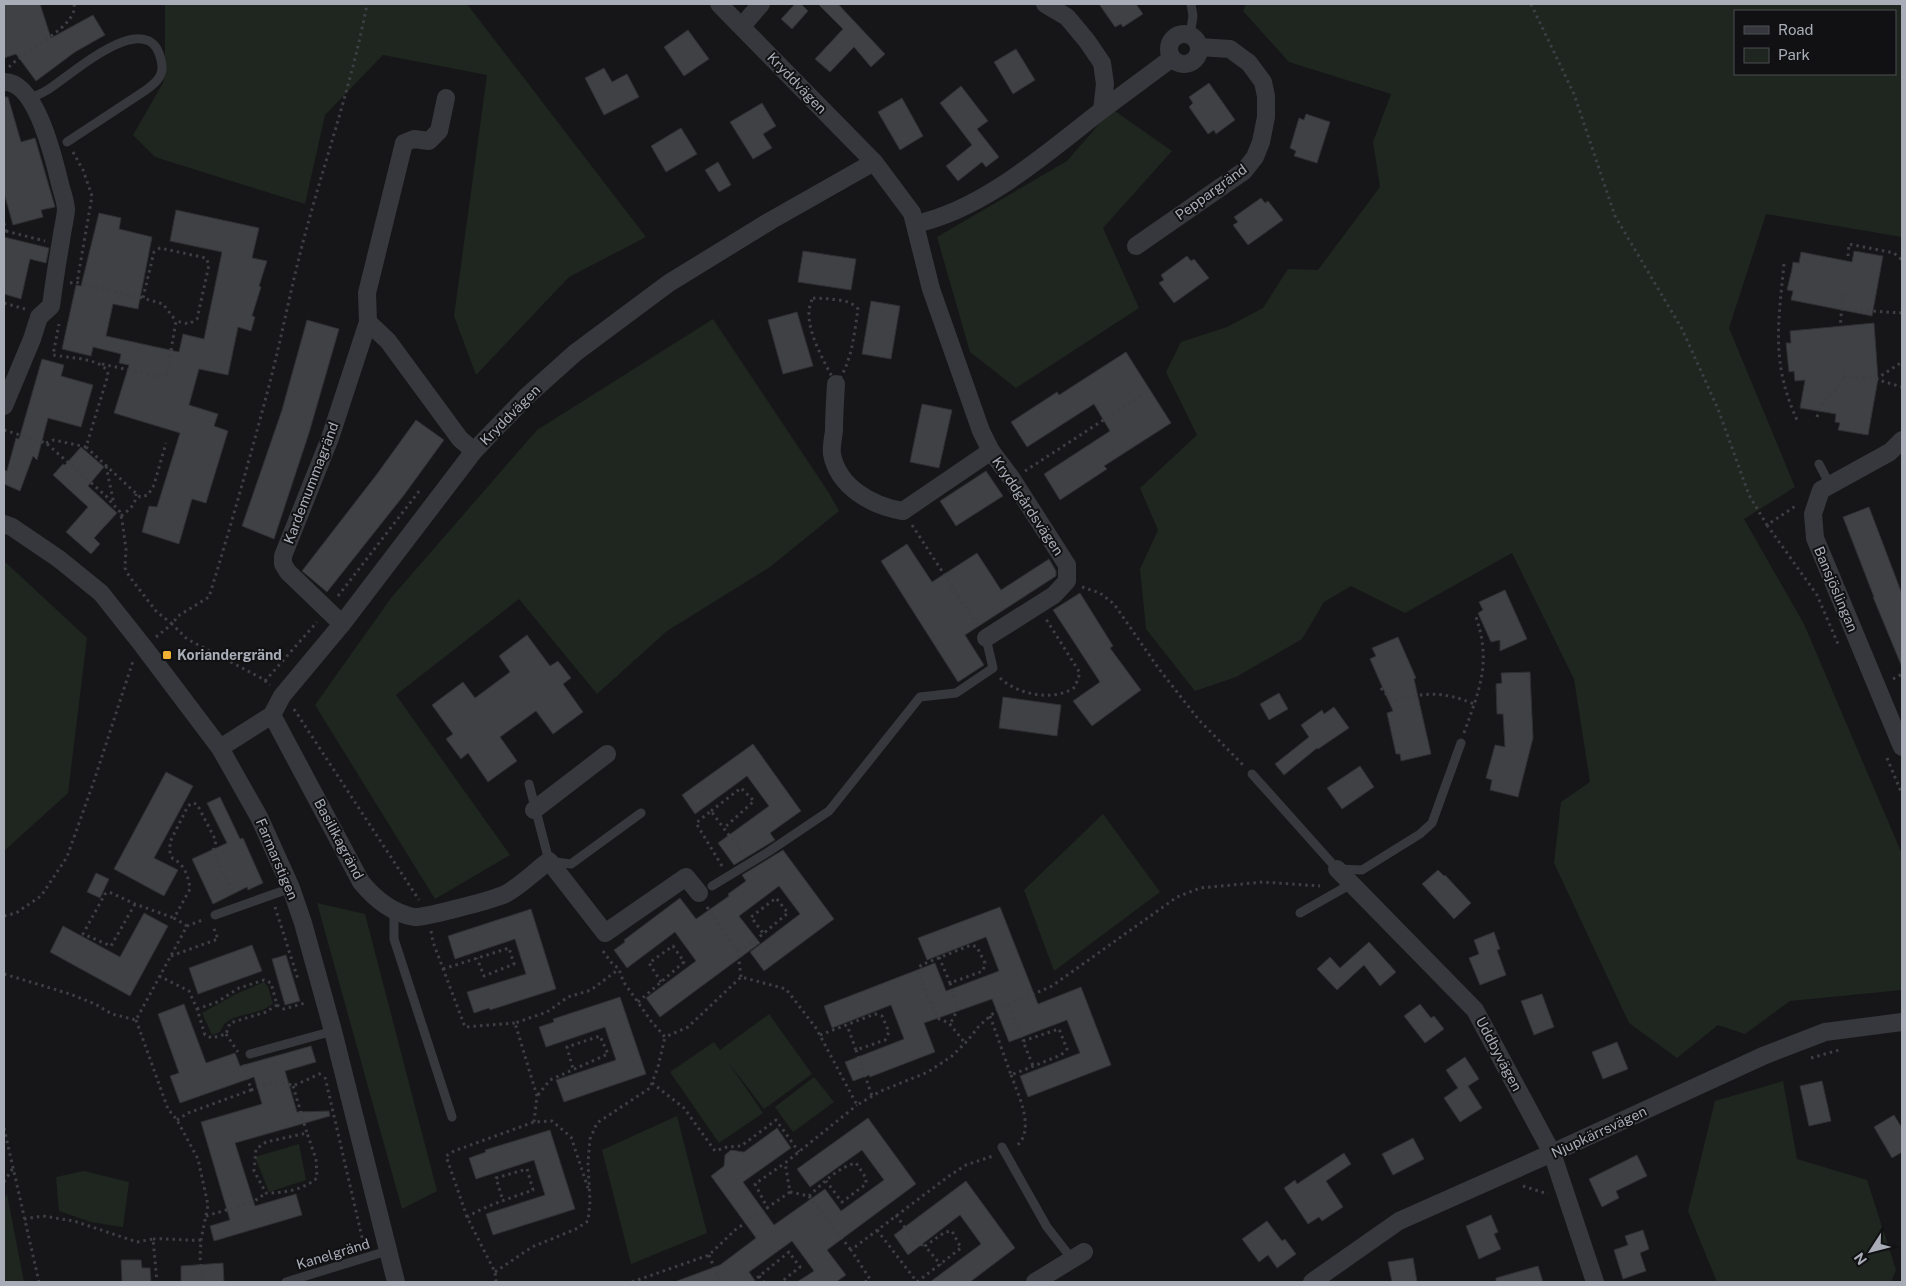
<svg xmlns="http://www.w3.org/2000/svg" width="1906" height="1286" font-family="'Public Sans',sans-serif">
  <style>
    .green { fill: #1e261f; fill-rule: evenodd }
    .building { fill: #404145; stroke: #303034 }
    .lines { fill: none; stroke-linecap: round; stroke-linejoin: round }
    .path { stroke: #3d3f44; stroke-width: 3; stroke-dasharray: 2.5 4; stroke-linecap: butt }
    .service { stroke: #37383d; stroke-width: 9 }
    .minor { stroke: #37383d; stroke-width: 18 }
    .poi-dot { fill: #f2b134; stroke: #111113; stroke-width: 2 }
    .labels { text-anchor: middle; stroke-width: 4; stroke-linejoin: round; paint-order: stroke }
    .street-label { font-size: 14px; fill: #a8adb8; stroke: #111113 }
    .poi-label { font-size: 14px; font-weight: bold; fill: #a8adb8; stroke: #111113; text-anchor: start }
  </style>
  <rect width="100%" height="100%" fill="#161618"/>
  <g class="green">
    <polygon points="165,4 467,4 646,237 569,277 476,375 454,316 487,75 383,55 325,115 305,204 155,157 133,135 163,83 165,73"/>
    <path d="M1246,4H1902V237L1766,214L1729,328L1795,487L1744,519L1804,624L1902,854V990L1790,1001L1745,1034L1718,1025L1677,1058L1629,1023L1554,863L1561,802L1590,782L1574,679L1512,553L1405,613L1351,586L1324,602L1302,639L1236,677L1195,691L1146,629L1140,569L1158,530L1140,488L1197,435L1166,372L1181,342L1227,327L1263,308L1288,269L1318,270L1380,187L1373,142L1391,94L1289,62L1243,11ZM1735,11H1895V74H1735Z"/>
    <polygon points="1112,109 1172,151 1103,228 1139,308 1016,388 970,352 937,237 1067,161"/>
    <polygon points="713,319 829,493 839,511 770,567 667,631 597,694 519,599 396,695 510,855 435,899 315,705 391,598 537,430"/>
    <polygon points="4,561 87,638 68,793 4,851"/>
    <polygon points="1103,814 1160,892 1054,971 1024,890"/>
    <polygon points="317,903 365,914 437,1191 402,1209"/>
    <path d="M264,982L268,987L273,1004C269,1006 265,1009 262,1010C247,1016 226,1014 220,1032L212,1035L202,1013L236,994Z"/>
    <polygon points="769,1014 812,1074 764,1109 728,1062 763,1113 719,1143 670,1072 714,1042 720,1050"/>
    <polygon points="814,1077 834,1102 793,1132 775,1107"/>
    <polygon points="1783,1081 1797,1159 1867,1180 1896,1270 1891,1282 1717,1282 1688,1211 1715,1101"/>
    <polygon points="677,1116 707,1233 631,1264 602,1150"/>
    <polygon points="299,1144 306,1180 269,1192 255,1157"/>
    <polygon points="84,1171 129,1182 123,1227 91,1222 59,1211 56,1177"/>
    <polygon points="7,1194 24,1282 4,1282 4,1198"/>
  </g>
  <g class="building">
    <polygon points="4,4 40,4 51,38 93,15 105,35 75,52 36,81 16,54 4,58"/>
    <polygon points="795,4 801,4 808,11 792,29 781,19"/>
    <polygon points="818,4 838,4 885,54 871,67 854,47 830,72 815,59 843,29"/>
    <polygon points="1099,4 1136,4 1143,14 1123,27 1121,24 1115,27"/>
    <polygon points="688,30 709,59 684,76 664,47"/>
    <polygon points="1016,49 1035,80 1013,94 994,62"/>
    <polygon points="604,68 612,82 627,74 639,97 604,115 585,78"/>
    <polygon points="1209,83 1235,120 1216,134 1214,130 1208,134 1189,107 1193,103 1189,97"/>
    <polygon points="961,86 988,121 977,129 999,157 986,167 982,162 958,181 946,166 972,145 940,103"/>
    <polygon points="4,97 8,97 21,142 35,138 55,207 41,210 43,217 13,225 4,193"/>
    <polygon points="902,98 923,136 900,150 878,112"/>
    <polygon points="762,103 776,126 763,134 772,148 753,159 730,122"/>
    <polygon points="1306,114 1330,122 1317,163 1294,156 1296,151 1290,148 1299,118 1304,120"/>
    <polygon points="681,128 697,154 666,172 651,146"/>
    <polygon points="718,162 731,185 719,192 705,170"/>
    <polygon points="1261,198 1265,203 1268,201 1283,220 1248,245 1233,225 1238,222 1234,217"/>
    <polygon points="176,210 259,228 252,258 267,261 259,286 261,287 252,316 255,317 251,331 238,327 228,375 199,369 189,405 218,414 214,426 228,431 206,503 192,499 179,544 142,532 149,506 157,507 180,433 114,413 129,365 119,363 121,354 93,347 91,356 62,349 76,285 81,286 99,213 121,218 119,229 152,237 138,309 113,304 106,336 179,352 183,334 204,339 222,252 170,241"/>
    <polygon points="4,237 49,248 46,263 30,259 21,299 4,294"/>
    <polygon points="803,251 856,259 851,290 798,282"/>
    <polygon points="1854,251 1883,256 1872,316 1791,300 1793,291 1787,290 1792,269 1793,262 1799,263 1801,252 1852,262"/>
    <polygon points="1187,256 1191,261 1194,259 1209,278 1174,303 1159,283 1164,280 1161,275"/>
    <polygon points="871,301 900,306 891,359 862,354"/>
    <polygon points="797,312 813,366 783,374 768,320"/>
    <polygon points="307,320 339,329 309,433 274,539 242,526 282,410"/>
    <polygon points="1874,323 1878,379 1868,435 1838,430 1840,423 1835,422 1836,414 1800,408 1805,380 1795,381 1794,371 1789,372 1786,343 1791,343 1790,331"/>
    <polygon points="1126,352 1171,423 1104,466 1107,469 1060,500 1044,474 1110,431 1101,416 1094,404 1027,447 1011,422 1057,392 1059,395"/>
    <polygon points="42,359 64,365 61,376 93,385 81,427 48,418 37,460 33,456 20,491 4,484 4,470 7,471 16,438 19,439"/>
    <polygon points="922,404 952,410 939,468 910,462"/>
    <polygon points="416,420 444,440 404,495 327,592 302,571 377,474"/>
    <polygon points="81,447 104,467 88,486 117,513 94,538 100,544 91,554 66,532 88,507 53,475 63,464 65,465"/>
    <polygon points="986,471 1003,496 956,526 940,501"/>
    <polygon points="1869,507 1902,594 1902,667 1873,597 1874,597 1843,517"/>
    <polygon points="907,544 932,582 977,553 1001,590 1049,559 1056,571 1056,576 965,635 984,665 958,682 881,561"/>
    <polygon points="1505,590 1527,639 1500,651 1500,640 1491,642 1478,613 1483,610 1479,602"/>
    <polygon points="1080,593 1113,646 1110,648 1141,690 1092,726 1073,701 1100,682 1053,610"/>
    <polygon points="527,635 550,666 558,661 571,678 563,684 583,712 553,734 536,711 500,737 517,761 488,782 468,753 461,759 446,739 453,734 432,705 463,682 475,698 510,672 499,656"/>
    <polygon points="1398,637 1416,678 1414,679 1431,754 1401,761 1400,754 1396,754 1387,713 1393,711 1370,659 1376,656 1372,648"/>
    <polygon points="1530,672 1533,738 1518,797 1490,790 1492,780 1486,778 1495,745 1505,747 1503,714 1497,714 1496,684 1502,683 1501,673"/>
    <polygon points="1279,693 1288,709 1269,720 1260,704"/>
    <polygon points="1003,697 1061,705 1057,736 999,728"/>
    <polygon points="1334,707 1349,728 1318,749 1317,748 1284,775 1275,764 1309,737 1301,725 1322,710 1324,714"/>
    <polygon points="753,744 801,811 770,833 775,840 734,865 718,843 769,806 747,776 695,814 682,795"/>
    <polygon points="1360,766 1374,787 1342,809 1327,788"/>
    <polygon points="166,772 193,786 154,858 178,870 164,896 114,869"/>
    <polygon points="220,797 240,839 243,838 263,883 248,890 247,887 213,904 192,859 227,843 207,803"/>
    <polygon points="783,850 834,919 764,971 750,952 800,914 779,886 739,916 760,943 660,1017 646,998 696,961 675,932 627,968 614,950 625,942 624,940 680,898 696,919 729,896 728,894 746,881 742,875"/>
    <polygon points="1438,870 1444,876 1445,875 1471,903 1454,919 1422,884"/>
    <polygon points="96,873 109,879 100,898 87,892"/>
    <polygon points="1000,907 1038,1004 1081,987 1111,1065 1028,1097 1020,1076 1080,1053 1067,1020 1009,1042 992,999 924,1023 935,1052 870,1077 869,1075 853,1081 845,1062 904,1039 891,1005 832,1028 824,1006 935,963 946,991 999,971 986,937 927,960 918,938"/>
    <polygon points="531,909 556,989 490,1010 489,1008 474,1013 467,992 526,974 515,939 455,959 448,936"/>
    <polygon points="144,913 168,926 130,996 50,952 63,926 120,957"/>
    <polygon points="1494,932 1500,949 1497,950 1506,975 1480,985 1469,958 1479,954 1474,940"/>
    <polygon points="1369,942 1396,972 1380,986 1364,965 1337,990 1317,969 1330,957 1340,968"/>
    <polygon points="252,945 262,971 198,994 189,968"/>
    <polygon points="286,955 300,1001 285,1005 272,959"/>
    <polygon points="1542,994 1554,1027 1534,1035 1521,1001"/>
    <polygon points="620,997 646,1074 564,1102 556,1080 616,1060 605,1027 546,1047 539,1027 554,1022 553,1019"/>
    <polygon points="184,1004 206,1063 235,1053 240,1066 311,1046 316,1062 285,1071 297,1112 329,1111 330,1116 235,1143 255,1206 296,1194 302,1215 214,1241 210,1226 230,1220 201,1122 262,1104 254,1077 180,1103 170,1076 179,1073 158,1014"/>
    <polygon points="1420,1004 1431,1018 1434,1016 1444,1029 1425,1043 1404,1016"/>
    <polygon points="1617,1042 1628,1069 1603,1079 1592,1052"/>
    <polygon points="1465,1057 1479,1079 1468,1086 1482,1108 1460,1122 1444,1098 1458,1088 1446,1070"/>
    <polygon points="1822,1081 1831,1121 1809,1126 1800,1086"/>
    <polygon points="1894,1115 1902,1128 1902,1152 1892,1158 1874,1127"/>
    <polygon points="868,1118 916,1184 827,1250 846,1275 836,1282 797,1282 814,1271 792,1241 749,1272 756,1282 677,1282 677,1281 720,1265 756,1238 711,1176 724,1166 725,1155 731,1150 744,1152 777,1128 791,1148 743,1182 774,1225 825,1189 841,1211 884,1180 862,1150 810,1187 797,1169"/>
    <polygon points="550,1130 575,1209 493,1235 486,1214 545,1195 534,1160 476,1179 469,1158 486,1152 485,1150"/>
    <polygon points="1413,1138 1424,1159 1393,1175 1382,1154"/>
    <polygon points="1344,1153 1351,1164 1326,1181 1343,1207 1322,1221 1319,1217 1308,1224 1284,1188 1295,1180 1297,1184"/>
    <polygon points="1637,1155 1647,1176 1616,1191 1619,1198 1602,1207 1589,1179"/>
    <polygon points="966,1181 1015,1248 970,1282 930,1282 981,1244 960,1215 908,1255 894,1235"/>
    <polygon points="1491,1215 1498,1232 1494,1234 1501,1249 1479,1259 1466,1226"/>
    <polygon points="1267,1221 1282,1241 1285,1239 1296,1254 1277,1268 1268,1255 1259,1262 1242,1239"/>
    <polygon points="1643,1230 1649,1249 1640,1253 1646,1271 1623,1279 1614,1250 1628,1245 1625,1236"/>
    <polygon points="1413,1258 1417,1282 1392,1282 1388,1262"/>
    <polygon points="121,1260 141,1260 142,1268 150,1268 151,1282 122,1282"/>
    <polygon points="223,1263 224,1282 181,1282 181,1266"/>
    <polygon points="1538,1266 1543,1282 1496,1282 1496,1278"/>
  </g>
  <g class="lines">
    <g class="path">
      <polyline points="1531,4 1574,94 1615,216 1682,329 1718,409 1749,495 1767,525 1797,505"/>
      <path d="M9,67C25,50 79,26 74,4"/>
      <polyline points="73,152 83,170 92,196 77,283"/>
      <polyline points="4,223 6,231 4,231"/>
      <polyline points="6,231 45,241"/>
      <polyline points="1848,256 1849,244 1894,253 1902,260"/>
      <path d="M1784,264C1778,324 1771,365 1798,422"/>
      <polyline points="70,283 75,282 143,298"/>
      <path d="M813,298C826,299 850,298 858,309C854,335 852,363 836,384C825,363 799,321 813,298Z"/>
      <polyline points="4,303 25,309"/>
      <polyline points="1841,309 1902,313"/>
      <polyline points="1840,329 1843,292"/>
      <polyline points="102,364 161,377 167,374 176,321 189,324 197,319 209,265 206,258 160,248 154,252 143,298 163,304 176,321"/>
      <polyline points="1843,377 1875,379 1902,387"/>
      <polyline points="1876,379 1902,362"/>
      <polyline points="1817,417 1820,406 1842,383 1843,367"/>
      <path d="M4,430L46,443L106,496L120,512L122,520L126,549L125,568L129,576L156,611L172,624L178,616L209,597C231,526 251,454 270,382C282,335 291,288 303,242C324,162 352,84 367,4"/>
      <path d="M46,443L54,440L86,447L108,375C107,358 67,358 53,355L59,324"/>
      <polyline points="86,447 140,497 148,495 154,485 166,443"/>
      <polyline points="106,466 114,504"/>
      <polyline points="1025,471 1145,393"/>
      <path d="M121,516C129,510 136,505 136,494"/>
      <polyline points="912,525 977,625"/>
      <polyline points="1767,525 1817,595 1838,644"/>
      <polyline points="1082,587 1100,593 1114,604 1159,669 1199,720 1243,765"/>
      <polyline points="338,596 420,490"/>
      <polyline points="156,637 172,624 187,639 263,679 270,685"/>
      <path d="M1000,678C1018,695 1055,702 1075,687L1080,673L1046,619"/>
      <polyline points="1893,679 1902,674"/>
      <polyline points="265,681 317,622"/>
      <path d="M1381,688L1392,701C1424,692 1443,691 1474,704"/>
      <polyline points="294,709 419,900"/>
      <path d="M1464,733C1480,688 1492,662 1475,614"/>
      <polyline points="1887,758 1902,794"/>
      <polyline points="711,811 741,788 754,801 724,828"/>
      <polyline points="722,866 696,823 711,811 743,854"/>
      <polyline points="135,904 111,946 83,934 105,894 109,892 135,904 174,918"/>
      <polyline points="275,907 298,979"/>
      <polyline points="707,907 738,952"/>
      <polyline points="4,916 16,913 41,896 67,857 94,781 133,661"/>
      <path d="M187,926L174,918L190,889C189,878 184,863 173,859L170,854V842L188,806L192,803L197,804L216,841L213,851L234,894"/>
      <polyline points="431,931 433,942 465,1027 515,1023"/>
      <polyline points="603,951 611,962 619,969 623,981 651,1021 665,1037 688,1027 741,977 786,989 816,1028 857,1105 881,1091 928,1072 952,1056 968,1040 979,1026 997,1010 1052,986 1177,897 1200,888 1263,882 1320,886"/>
      <polyline points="171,956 218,939 213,926"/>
      <polyline points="939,957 950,983 983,971 985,963 977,947 971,945 921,965 918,972 937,1018 949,1023 965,1043"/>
      <polyline points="443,969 509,948 514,964 484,976 477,958"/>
      <polyline points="4,974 70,994 95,1004 112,1014 136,1020 187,926 205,919"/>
      <polyline points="159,976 189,991 197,1009 205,1035 212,1038 226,1034 230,1023 266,1012 277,1005 271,983 264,980 239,988 217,1002 197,1009"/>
      <path d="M741,977L738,952C756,941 772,926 788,913L776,898L751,917L763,933"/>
      <polyline points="950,983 958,1009 950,1024"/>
      <polyline points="638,1002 684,962 673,946 649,963 661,982"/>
      <polyline points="277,1005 284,1009 305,1003"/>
      <polyline points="1008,1005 1023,1041"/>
      <polyline points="990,1016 1011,1075 1061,1055 1067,1049 1059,1029 1023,1041 1033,1066"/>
      <polyline points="136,1020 168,1109 177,1120 198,1159 208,1205 201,1240 200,1257 203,1282"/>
      <polyline points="226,1034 238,1052"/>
      <polyline points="820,1035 875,1014 882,1016 889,1032 885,1040 856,1050 847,1025"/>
      <polyline points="856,1050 872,1096"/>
      <polyline points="1811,1058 1839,1050"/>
      <path d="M1011,1075C1018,1094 1037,1132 1015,1147"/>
      <polyline points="325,1077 364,1246"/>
      <polyline points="652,1083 684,1108 715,1151 727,1147 741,1146 776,1120 799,1152"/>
      <path d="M293,1086L307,1133L266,1142L256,1149L254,1171L266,1193C284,1193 303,1190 317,1178L316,1159L307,1133"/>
      <path d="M251,1090C265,1085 279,1079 293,1086L324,1072"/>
      <polyline points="538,1095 550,1080 608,1054 600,1036 567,1047 573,1069"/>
      <polyline points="177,1120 188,1113 251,1090 244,1064"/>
      <polyline points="534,1122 537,1096 515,1023 547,1012 568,997 591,990 619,969"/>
      <polyline points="4,1128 39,1282"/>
      <polyline points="4,1182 13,1168"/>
      <polyline points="1523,1186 1548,1194"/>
      <path d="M790,1192L809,1196C822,1184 838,1167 856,1163L866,1178V1184L842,1202L826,1181"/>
      <polyline points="809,1196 851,1250"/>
      <polyline points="768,1209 755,1184 785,1163"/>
      <polyline points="896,1215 915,1242 925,1246"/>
      <polyline points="206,1216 253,1202 266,1193"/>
      <polyline points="467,1217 446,1156 454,1151 534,1122 552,1121 571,1137 588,1188"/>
      <polyline points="24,1219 43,1216 74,1221 137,1242 153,1239 157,1282"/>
      <polyline points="877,1230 917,1282"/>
      <path d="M153,1239C169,1238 185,1241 201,1240"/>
      <polyline points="709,1255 720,1282"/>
      <polyline points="495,1272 532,1247 576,1229 588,1221 590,1202 588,1163 590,1139 597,1123 650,1088 658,1067 665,1037"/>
      <polyline points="759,1276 764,1282"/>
      <path d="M496,1282L495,1272L467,1217C487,1205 511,1198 533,1190L527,1169L496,1178L503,1201"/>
      <polyline points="632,1282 709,1255 735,1230 790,1192 785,1163 857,1105"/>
      <polyline points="752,1282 789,1252 800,1267 781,1282"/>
      <polyline points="865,1282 870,1279 851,1250 949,1176 966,1165 993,1156"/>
      <polyline points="917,1282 961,1248 952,1231 945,1232 925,1246 941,1265"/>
    </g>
    <g class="service">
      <polyline points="1190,35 1193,16 1191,4"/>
      <path d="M29,99C35,96 43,93 49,89C75,72 154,0 162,66C163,77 154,84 146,90L67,142"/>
      <polyline points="1819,464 1830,485"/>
      <polyline points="1252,774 1337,869 1362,870 1420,834 1432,823 1461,743"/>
      <polyline points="529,784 549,861 571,864 641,813"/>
      <polyline points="712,886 768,852 829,811 920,697 956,693 993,668 986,638"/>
      <polyline points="394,909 394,939 452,1117"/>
      <polyline points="1300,913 1351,884"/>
      <polyline points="215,915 291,888"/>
      <polyline points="250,1054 333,1031"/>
      <polyline points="1002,1147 1047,1227 1072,1259"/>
      <polyline points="286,1282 387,1251"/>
    </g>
    <g class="minor">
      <polyline points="719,4 874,162 912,213 931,289 981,431 991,451 1012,479 1067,565 1067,581 1054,595 986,638"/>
      <polyline points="742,26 761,4"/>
      <circle cx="1184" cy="49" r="15"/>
      <path d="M4,82C36,81 54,159 60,184C62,192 66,202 66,210C65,221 62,231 61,241C57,262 54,284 51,306L39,317L32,339L4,406"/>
      <polyline points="1102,110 1172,58"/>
      <path d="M915,224C983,210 1048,152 1102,110L1105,84L1102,63L1087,41L1067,17L1045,4"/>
      <polyline points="1136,246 1244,171 1255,157 1261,142 1266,117 1266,96 1263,82 1249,63 1230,49 1199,47"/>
      <polyline points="368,322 388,341 460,439 474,451"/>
      <path d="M836,384C835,400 834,415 834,431C833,438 831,447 832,454C838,487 872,506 903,511L991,451"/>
      <polyline points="1902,440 1890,452 1821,490 1813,514 1815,538 1902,747"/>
      <polyline points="4,524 12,527 59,559 101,593 143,646 220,748 259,817 291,888 303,923 333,1031 396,1282"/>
      <polyline points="342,624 288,572 283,564 283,556 330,438 368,322 367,293 404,143 414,139 429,141 439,131 446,98"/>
      <path d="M272,715L361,882C374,898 392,913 414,917C424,918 491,900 503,895C516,890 536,870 549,861L605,933L686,877L699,893"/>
      <polyline points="220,748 272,715 282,696 342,624 474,451 526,397 575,353 669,283 770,221 874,162"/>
      <polyline points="534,810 607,754"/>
      <polyline points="1337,869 1475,1010 1552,1153 1595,1282"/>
      <polyline points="1035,1282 1084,1252"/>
      <polyline points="1312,1282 1399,1221 1552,1153 1763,1056 1825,1032 1902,1022"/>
    </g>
  </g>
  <rect class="poi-dot" x="162" y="650" width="10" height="10" rx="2.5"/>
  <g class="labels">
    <g class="street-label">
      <text transform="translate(797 83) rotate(46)" y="5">Kryddvägen</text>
      <text transform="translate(1211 192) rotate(-36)" y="5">Peppargränd</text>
      <text transform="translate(510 415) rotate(-45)" y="5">Kryddvägen</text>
      <text transform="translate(311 483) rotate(-69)" y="5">Kardemummagränd</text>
      <text transform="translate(1028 506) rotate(56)" y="5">Kryddgårdsvägen</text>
      <text transform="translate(1836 589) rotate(67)" y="5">Bansjöslingan</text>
      <text transform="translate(339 839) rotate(62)" y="5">Basilikagränd</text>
      <text transform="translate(277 859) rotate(67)" y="5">Farmarstigen</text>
      <text transform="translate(1499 1054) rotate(62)" y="5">Uddbyvägen</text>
      <text transform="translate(1599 1132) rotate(-25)" y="5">Njupkärrsvägen</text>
      <text transform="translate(333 1254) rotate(-17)" y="5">Kanelgränd</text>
    </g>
    <g class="poi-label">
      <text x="177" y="660">Koriandergränd</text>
    </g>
  </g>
  <rect width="1906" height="1286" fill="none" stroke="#a8adb8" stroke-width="10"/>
  <rect x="1734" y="10" width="162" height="65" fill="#111113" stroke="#4d4f55"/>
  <rect x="1744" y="26" width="25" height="8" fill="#37383d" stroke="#4d4f55"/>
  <text x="1778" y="35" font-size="15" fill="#a8adb8">Road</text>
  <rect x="1744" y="48" width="25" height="15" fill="#1e261f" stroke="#4d4f55"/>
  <text x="1778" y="60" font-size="15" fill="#a8adb8">Park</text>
  <g transform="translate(1871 1251) rotate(234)" stroke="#111113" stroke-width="4" paint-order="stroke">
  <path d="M0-4L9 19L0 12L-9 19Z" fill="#a8adb8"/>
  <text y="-8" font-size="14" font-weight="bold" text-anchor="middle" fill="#a8adb8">N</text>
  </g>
</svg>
